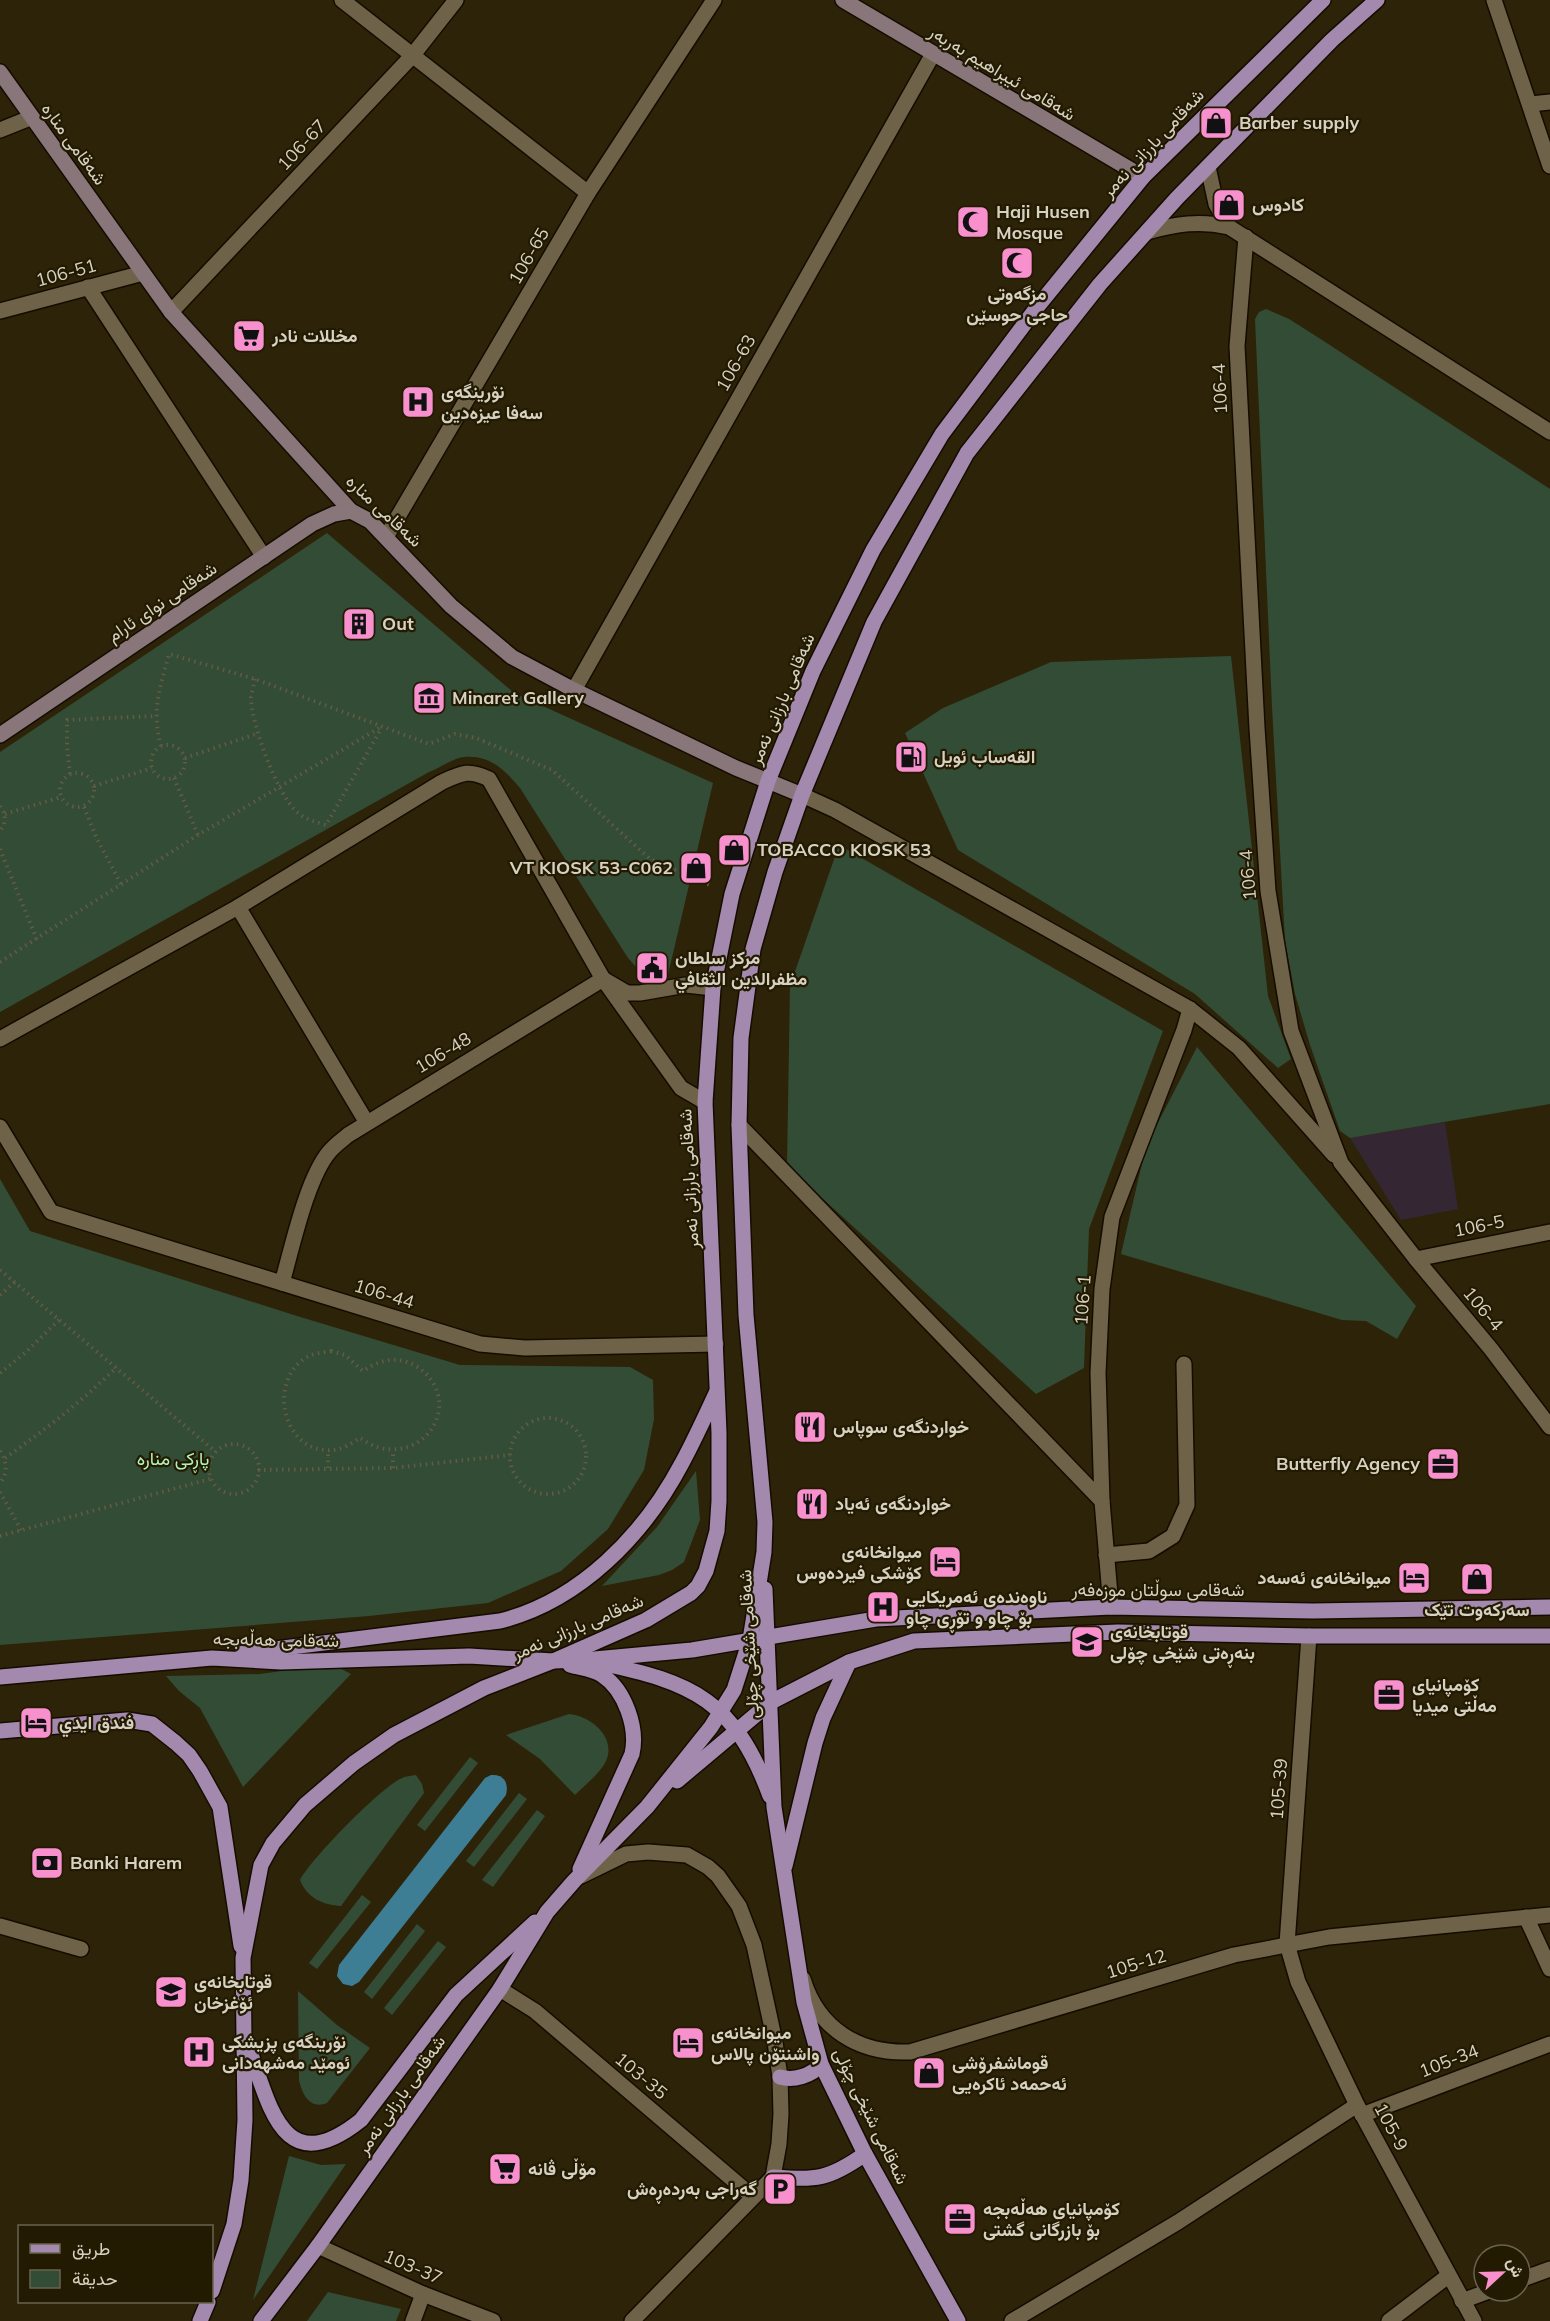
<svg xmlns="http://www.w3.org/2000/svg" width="1550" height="2321" font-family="Mulish,Vazirmatn,sans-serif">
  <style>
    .commercial { fill: #342633 }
    .green { fill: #334c35 }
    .water { fill: #3d7e95 }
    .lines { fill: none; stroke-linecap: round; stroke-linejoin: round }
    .lane-casing { stroke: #150c00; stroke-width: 18 }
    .street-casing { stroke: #150c00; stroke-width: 18 }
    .secondary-casing { stroke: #150c00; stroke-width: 18 }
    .primary-casing { stroke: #150c00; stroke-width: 18 }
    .path { stroke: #635b44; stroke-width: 4; stroke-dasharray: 1.5 4.5; stroke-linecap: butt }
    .lane { stroke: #6e6348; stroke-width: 15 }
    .street { stroke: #6e6348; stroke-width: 15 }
    .secondary { stroke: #88767b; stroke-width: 15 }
    .primary { stroke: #a389ae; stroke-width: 15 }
    .labels { text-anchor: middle; stroke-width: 4.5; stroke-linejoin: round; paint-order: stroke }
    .street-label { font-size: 18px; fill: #d7d1c2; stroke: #231a02 }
    .poi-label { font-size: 18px; font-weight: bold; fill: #d7d1c2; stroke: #231a02; text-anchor: start }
    .park-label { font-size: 18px; fill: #b2f4b8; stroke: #231a02 }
  </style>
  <rect width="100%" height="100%" fill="#2d2309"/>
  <polygon class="commercial" points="1445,1122 1458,1209 1401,1220 1350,1138"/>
  <g class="green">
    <polygon points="1266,309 1289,319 1319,338 1550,489 1550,1104 1350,1138 1340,1131 1310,1045 1295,994 1285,941 1272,707 1255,319 1259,312"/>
    <path d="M327,533L514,693L713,783L666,983L644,976L628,958L520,788C505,770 489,754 464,757C453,758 440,768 429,772L0,1012V752Z"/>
    <polygon points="1231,656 1268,996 1291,1059 1278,1068 1195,994 958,850 905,733 943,708 1051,662"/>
    <polygon points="839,845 1163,1031 1089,1229 1084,1368 1036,1394 787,1166 790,986"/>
    <polygon points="1197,1047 1416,1306 1397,1339 1366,1321 1342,1320 1121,1254 1146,1146"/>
    <polygon points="0,1179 30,1231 297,1316 460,1365 630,1367 653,1380 654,1419 644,1470 608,1529 561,1571 488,1603 369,1616 0,1645"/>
    <polygon points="696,1471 700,1520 684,1562 672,1570 659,1575 602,1586 657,1527"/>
    <polygon points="332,1664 351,1674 243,1787 200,1708 179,1691 166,1676 260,1674"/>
    <path d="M569,1714C592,1716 618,1739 605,1763C598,1775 585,1785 575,1795L540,1759L506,1735Z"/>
    <polygon points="470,1757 478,1763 425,1831 417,1825"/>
    <path d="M416,1775L422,1784L424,1793L341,1906C323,1905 307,1898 300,1880C312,1858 380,1788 402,1778C406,1776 411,1776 416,1775Z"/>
    <polygon points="519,1793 527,1799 474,1867 466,1861"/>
    <polygon points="537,1810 545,1816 493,1887 482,1880"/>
    <polygon points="362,1895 371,1902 317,1969 309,1963"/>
    <polygon points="417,1924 425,1931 372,1999 364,1992"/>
    <polygon points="438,1941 446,1947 392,2015 384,2008"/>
    <path d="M298,1991L337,2025L370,2048L327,2103C310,2110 302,2094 299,2080Z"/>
    <polygon points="289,2156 321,2165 346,2164 253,2300"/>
    <polygon points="328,2292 401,2309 396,2321 307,2321"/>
  </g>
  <path class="water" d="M491,1775C504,1774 509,1783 506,1795L359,1982L352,1986L343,1984L337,1976L339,1965L485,1778Z"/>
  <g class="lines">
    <defs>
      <g id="lane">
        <polyline points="1106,1555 1149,1551 1173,1536 1187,1505 1184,1364"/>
        <polyline points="0,1926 81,1949"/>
      </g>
      <g id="street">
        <polyline points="342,0 588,193"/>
        <polyline points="1494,0 1550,166"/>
        <polyline points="1531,104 1550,102"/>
        <polyline points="0,130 30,118"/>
        <polyline points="1208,167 1216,204 1229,227"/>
        <path d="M1147,232C1176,224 1200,220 1229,227L1550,432"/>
        <polyline points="1246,237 1237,346 1257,728 1268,891 1291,1031 1341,1163 1416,1259 1491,1349 1550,1427"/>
        <polyline points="88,287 264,557"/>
        <polyline points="0,311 143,273"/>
        <polyline points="171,312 412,56 456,0"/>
        <polyline points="386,537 588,193 714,0"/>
        <polyline points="574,690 933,54"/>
        <polyline points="802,795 835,810 1190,1009 1239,1048 1334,1155"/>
        <polyline points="238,907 367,1123"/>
        <path d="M0,1039L238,907L442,782C462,773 469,769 489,779L603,979L681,1088L705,1102"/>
        <polyline points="739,1125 1102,1501"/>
        <polyline points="0,1127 51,1212 480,1344 525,1348 716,1344"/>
        <polyline points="1416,1259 1550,1232"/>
        <path d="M282,1283C292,1248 307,1177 330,1151C335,1145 342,1140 348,1135L603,979L627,993H640L686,985L713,988"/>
        <polyline points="1111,1607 1102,1501 1098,1373 1102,1289 1112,1217 1184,1030 1190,1009"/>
        <polyline points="1309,1636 1287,1944 1298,1982 1357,2105 1474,2321"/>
        <polyline points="581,1876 626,1854 648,1852 687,1855 708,1867 718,1876 739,1906 754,1945 775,2042 780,2077 781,2114 779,2144 773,2177 632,2321"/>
        <polyline points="1526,1917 1550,1969"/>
        <path d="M803,1979C818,2029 859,2054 910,2052L1234,1955L1329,1937L1550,1915"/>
        <polyline points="500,1989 535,2011 752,2196"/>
        <polyline points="1362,2115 1550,2044"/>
        <polyline points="318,2246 423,2294 493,2321"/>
        <polyline points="1520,2280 1550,2269"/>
        <polyline points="1462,2301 1489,2291"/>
        <polyline points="413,2321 423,2294"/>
        <polyline points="1012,2321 1178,2222 1357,2105"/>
        <polyline points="1389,2321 1448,2276"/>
      </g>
      <g id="secondary">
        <polyline points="843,0 1143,177"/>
        <polyline points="0,72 171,312 351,511 370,521 451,606 512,657 574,690 736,768 802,795"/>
        <polyline points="0,735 312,524 334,514 351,511"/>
      </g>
      <g id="primary">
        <polyline points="765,1589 774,1807 804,2002 821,2064 865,2154 958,2321"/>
        <path d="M243,1653L500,1621C580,1601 644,1535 682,1463C694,1441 705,1417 716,1393"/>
        <path d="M599,1663C693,1682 735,1701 770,1796"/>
        <path d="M570,1665C580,1668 593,1669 602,1675C625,1690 638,1728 632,1754L580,1869"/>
        <polyline points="0,1677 212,1658 281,1662 469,1656 553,1661 584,1660 692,1650 876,1619 1111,1607 1313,1611 1550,1607"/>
        <polyline points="0,1731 127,1720 152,1724 176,1743 189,1755 200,1771 220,1807 241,1946"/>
        <polyline points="677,1781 771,1702 849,1662 914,1641 1118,1632 1309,1636 1550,1636"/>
        <polyline points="785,1866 815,1743 823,1718 849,1662"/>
        <path d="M248,2046C270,2105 282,2183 361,2120L456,1995L535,1922"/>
        <path d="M780,2077C793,2081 812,2076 821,2064"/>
        <path d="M773,2177C817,2180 828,2180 865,2154"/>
        <polyline points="212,2291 234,2224 241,2180 245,2120 243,1958 261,1865 273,1843 305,1805 354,1763 394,1735 484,1688 553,1661 646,1620 691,1593 698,1586 706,1571 717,1531 719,1501 719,1433 705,1102 713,988 732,894 768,781 813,671 873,550 942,434 1038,306 1143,177 1323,0"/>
        <polyline points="200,2321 208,2302"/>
        <polyline points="261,2321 318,2246 500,1989 547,1912 574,1881 647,1807 711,1727 734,1690 750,1640 764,1552 765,1522 746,1315 739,1125 741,1038 753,949 775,872 802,795 874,622 967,453 1100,284 1177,198 1332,40 1377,0"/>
      </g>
    </defs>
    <use href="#lane" class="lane-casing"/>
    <use href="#street" class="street-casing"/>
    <use href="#secondary" class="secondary-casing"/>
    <use href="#primary" class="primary-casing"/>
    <g class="path">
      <path d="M255,679C254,685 252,691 251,697C251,723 277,795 297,812C305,819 315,822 326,825L381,729"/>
      <circle cx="168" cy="762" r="17"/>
      <path d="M161,746C151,711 160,688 169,654L255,679L429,744L455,734L476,738L552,770L650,859L712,886"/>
      <polyline points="185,758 259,733"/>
      <circle cx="77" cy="790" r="17"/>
      <polyline points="70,774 67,747 67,720 155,716"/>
      <polyline points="174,778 198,835"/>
      <polyline points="94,786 152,768"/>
      <polyline points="0,806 5,814 4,825 0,831"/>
      <polyline points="84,807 97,839 121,884"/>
      <polyline points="5,814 61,797"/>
      <polyline points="0,849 37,940"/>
      <polyline points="0,962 198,835 381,727"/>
      <polyline points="0,1270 216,1452"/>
      <polyline points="0,1295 16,1281"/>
      <path d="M331,1351L345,1355L363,1371C372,1365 382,1360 393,1360C418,1359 442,1383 439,1409C435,1439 405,1456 377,1447C371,1445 365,1441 360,1438C354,1442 346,1447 339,1449C287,1461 265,1386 304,1359C311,1353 322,1353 331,1351Z"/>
      <polyline points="0,1373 26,1352 60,1319"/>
      <circle cx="548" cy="1456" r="38"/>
      <circle cx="234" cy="1469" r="25"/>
      <path d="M0,1451C7,1461 8,1473 0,1483"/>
      <path d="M5,1458C45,1430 82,1401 117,1367"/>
      <polyline points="328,1468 328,1450"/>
      <polyline points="393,1468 393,1450"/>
      <polyline points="258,1470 393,1468 510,1455"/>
      <polyline points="0,1492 21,1530"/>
      <polyline points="0,1536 210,1479"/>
    </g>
    <use href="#lane" class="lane"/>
    <use href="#street" class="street"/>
    <use href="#secondary" class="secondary"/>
    <use href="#primary" class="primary"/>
  </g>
  <defs>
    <symbol id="shop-square" viewBox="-11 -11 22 22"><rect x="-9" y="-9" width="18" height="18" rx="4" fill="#f790cd" stroke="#231a02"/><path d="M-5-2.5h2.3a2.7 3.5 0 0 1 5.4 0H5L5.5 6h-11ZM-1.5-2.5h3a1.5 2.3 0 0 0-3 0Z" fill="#111"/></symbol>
    <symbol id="mosque-square" viewBox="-11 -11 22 22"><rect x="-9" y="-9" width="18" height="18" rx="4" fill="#f790cd" stroke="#231a02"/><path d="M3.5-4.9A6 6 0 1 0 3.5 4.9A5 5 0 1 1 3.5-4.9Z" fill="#111"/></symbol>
    <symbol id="supermarket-square" viewBox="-11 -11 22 22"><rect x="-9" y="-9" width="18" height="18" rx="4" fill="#f790cd" stroke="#231a02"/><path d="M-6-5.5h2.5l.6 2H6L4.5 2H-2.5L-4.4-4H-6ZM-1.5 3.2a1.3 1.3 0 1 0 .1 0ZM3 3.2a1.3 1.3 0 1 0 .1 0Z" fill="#111"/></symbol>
    <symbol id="hospital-square" viewBox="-11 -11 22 22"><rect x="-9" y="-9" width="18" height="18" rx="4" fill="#f790cd" stroke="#231a02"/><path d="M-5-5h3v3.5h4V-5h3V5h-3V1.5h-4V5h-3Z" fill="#111"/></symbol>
    <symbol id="building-square" viewBox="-11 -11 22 22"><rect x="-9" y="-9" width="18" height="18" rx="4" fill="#f790cd" stroke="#231a02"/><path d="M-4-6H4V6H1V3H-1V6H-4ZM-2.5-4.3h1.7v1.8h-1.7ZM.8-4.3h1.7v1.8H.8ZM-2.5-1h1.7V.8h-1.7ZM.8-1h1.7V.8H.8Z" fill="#111"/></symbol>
    <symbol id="museum-square" viewBox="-11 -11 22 22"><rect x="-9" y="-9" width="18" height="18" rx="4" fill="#f790cd" stroke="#231a02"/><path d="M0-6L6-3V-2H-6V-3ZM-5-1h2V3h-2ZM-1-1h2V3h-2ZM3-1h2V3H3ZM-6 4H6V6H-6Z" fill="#111"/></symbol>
    <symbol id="fuel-square" viewBox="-11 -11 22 22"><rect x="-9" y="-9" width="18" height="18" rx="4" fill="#f790cd" stroke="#231a02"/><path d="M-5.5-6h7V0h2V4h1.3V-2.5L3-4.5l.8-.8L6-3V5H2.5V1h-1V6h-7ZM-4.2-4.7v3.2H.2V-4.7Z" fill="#111"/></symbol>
    <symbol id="civic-square" viewBox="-11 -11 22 22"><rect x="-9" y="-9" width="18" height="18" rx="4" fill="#f790cd" stroke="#231a02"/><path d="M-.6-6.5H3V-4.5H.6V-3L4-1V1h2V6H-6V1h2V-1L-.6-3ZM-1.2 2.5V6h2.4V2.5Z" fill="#111"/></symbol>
    <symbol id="restaurant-square" viewBox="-11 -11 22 22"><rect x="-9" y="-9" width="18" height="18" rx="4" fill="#f790cd" stroke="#231a02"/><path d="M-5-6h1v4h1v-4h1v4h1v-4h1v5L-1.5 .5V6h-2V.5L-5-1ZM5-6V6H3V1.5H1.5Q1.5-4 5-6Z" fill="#111"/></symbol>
    <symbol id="office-square" viewBox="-11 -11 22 22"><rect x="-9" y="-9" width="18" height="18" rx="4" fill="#f790cd" stroke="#231a02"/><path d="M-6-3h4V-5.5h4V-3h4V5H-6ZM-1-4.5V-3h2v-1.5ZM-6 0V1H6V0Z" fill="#111"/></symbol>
    <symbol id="hotel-square" viewBox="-11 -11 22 22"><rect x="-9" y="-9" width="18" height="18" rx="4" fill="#f790cd" stroke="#231a02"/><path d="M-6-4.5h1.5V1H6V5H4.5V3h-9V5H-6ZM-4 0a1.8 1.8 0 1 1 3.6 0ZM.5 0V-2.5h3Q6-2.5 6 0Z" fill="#111"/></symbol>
    <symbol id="school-square" viewBox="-11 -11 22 22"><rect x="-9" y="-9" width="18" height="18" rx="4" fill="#f790cd" stroke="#231a02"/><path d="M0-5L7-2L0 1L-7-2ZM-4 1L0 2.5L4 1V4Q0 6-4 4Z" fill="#111"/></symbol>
    <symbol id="bank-square" viewBox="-11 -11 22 22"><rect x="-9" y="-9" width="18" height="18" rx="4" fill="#f790cd" stroke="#231a02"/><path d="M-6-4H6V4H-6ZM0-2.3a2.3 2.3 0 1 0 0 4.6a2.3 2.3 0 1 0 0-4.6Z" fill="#111"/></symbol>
    <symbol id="parking-square" viewBox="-11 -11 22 22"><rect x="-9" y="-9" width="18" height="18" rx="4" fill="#f790cd" stroke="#231a02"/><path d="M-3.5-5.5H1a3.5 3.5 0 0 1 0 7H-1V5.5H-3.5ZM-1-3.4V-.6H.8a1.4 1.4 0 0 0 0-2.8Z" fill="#111"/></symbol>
  </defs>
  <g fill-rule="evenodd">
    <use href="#shop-square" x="1197" y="104" width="38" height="38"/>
    <use href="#shop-square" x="1210" y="186" width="38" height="38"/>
    <use href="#mosque-square" x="954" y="203" width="38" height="38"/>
    <use href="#mosque-square" x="998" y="244" width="38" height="38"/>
    <use href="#supermarket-square" x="230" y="317" width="38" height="38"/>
    <use href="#hospital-square" x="399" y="383" width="38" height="38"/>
    <use href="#building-square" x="340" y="605" width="38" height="38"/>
    <use href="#museum-square" x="410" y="679" width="38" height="38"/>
    <use href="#fuel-square" x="892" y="738" width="38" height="38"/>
    <use href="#shop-square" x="715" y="831" width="38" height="38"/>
    <use href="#shop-square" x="677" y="849" width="38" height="38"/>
    <use href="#civic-square" x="633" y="949" width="38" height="38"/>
    <use href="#restaurant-square" x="791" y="1408" width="38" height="38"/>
    <use href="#office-square" x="1424" y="1445" width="38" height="38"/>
    <use href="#restaurant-square" x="793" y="1485" width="38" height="38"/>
    <use href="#hotel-square" x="926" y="1543" width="38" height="38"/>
    <use href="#hotel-square" x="1395" y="1559" width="38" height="38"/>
    <use href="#shop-square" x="1458" y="1560" width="38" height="38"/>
    <use href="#hospital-square" x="864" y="1588" width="38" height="38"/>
    <use href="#school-square" x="1068" y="1623" width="38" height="38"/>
    <use href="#office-square" x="1370" y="1676" width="38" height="38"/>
    <use href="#hotel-square" x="17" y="1704" width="38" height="38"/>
    <use href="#bank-square" x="28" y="1844" width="38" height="38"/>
    <use href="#school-square" x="152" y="1973" width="38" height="38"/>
    <use href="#hotel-square" x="669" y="2024" width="38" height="38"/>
    <use href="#hospital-square" x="180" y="2033" width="38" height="38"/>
    <use href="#shop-square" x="910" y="2054" width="38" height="38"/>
    <use href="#supermarket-square" x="486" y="2150" width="38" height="38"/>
    <use href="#parking-square" x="761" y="2170" width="38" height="38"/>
    <use href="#office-square" x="941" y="2200" width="38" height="38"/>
  </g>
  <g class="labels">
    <g class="street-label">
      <text transform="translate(1002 73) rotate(31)" y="6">شەقامی ئیبراهیم بەربەر</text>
      <text transform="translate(1153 143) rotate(-47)" y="6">شەقامی بارزانی نەمر</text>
      <text transform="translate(74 144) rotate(54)" y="6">شەقامی منارە</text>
      <text transform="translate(302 145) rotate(-47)" y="6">106-67</text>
      <text transform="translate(529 256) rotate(-60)" y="6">106-65</text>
      <text transform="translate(66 273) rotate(-15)" y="6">106-51</text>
      <text transform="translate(736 363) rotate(-61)" y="6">106-63</text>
      <text transform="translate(1220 389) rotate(-93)" y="6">106-4</text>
      <text transform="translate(384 511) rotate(43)" y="6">شەقامی منارە</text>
      <text transform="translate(162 602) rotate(-34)" y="6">شەقامی نوای ئارام</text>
      <text transform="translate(782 699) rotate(-67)" y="6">شەقامی بارزانی نەمر</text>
      <text transform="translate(1248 875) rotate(-95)" y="6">106-4</text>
      <text transform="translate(443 1053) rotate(-31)" y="6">106-48</text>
      <text transform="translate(689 1179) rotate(-93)" y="6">شەقامی بارزانی نەمر</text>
      <text transform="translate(1479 1226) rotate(-11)" y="6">106-5</text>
      <text transform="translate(384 1294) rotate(17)" y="6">106-44</text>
      <text transform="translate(1083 1300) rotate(-86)" y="6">106-1</text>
      <text transform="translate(1483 1309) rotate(50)" y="6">106-4</text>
      <text x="1158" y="1596">شەقامی سوڵتان موزەفەر</text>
      <text transform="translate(578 1627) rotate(-23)" y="6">شەقامی بارزانی نەمر</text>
      <text transform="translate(276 1640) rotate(1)" y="6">شەقامی هەڵەبجە</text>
      <text transform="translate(749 1644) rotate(-93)" y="6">شەقامی شێخی چۆلی</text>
      <text transform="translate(1279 1789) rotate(-86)" y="6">105-39</text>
      <text transform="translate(1136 1964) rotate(-17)" y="6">105-12</text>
      <text transform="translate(1449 2061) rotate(-21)" y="6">105-34</text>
      <text transform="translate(641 2076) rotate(40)" y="6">103-35</text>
      <text transform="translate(401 2095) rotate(-55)" y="6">شەقامی بارزانی نەمر</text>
      <text transform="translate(871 2116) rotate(64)" y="6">شەقامی شێخی چۆلی</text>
      <text transform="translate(1391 2127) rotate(62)" y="6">105-9</text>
      <text transform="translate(413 2267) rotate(23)" y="6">103-37</text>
    </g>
    <g class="poi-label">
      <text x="1239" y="129">Barber supply</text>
      <text x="1252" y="211">كادوس</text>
      <text x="996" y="218">Haji Husen<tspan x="996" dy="21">Mosque</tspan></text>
      <text x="1017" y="300" text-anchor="middle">مزگەوتی<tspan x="1017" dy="21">حاجی حوسێن</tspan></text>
      <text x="272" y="342">مخللات نادر</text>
      <text x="441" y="398">نۆرینگەی<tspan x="441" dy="21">سەفا عیزەدین</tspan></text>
      <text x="382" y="630">Out</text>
      <text x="452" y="704">Minaret Gallery</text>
      <text x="934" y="763">القەساب ئویل</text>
      <text x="757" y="856">TOBACCO KIOSK 53</text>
      <text x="673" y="874" text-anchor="end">VT KIOSK 53-C062</text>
      <text x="675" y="964">مركز سلطان<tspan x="675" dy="21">مظفرالدين الثقافي</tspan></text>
      <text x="833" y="1433">خواردنگەی سوپاس</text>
      <text x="1420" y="1470" text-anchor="end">Butterfly Agency</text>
      <text x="835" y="1510">خواردنگەی ئەیاد</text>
      <text x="922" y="1558" text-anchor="end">میوانخانەی<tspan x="922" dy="21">کۆشکی فیردەوس</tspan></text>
      <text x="1391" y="1584" text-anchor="end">میوانخانەی ئەسەد</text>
      <text x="906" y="1603">ناوەندەی ئەمریکایی<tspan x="906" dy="21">بۆ چاو و تۆڕی چاو</tspan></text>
      <text x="1477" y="1616" text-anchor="middle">سەرکەوت تێک</text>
      <text x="1110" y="1638">قوتابخانەی<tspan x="1110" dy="21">بنەڕەتی شێخی چۆلی</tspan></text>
      <text x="1412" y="1691">کۆمپانیای<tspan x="1412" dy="21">مەڵتی میدیا</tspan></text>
      <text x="59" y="1729">فندق ايدي</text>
      <text x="70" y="1869">Banki Harem</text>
      <text x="194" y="1988">قوتابخانەی<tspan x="194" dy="21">ئۆغزخان</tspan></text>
      <text x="711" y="2039">میوانخانەی<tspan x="711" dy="21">واشنتۆن پالاس</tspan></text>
      <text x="222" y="2048">نۆرینگەی پزیشکی<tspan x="222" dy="21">ئومێد مەشهەدانی</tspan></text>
      <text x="952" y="2069">قوماشفرۆشی<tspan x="952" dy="21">ئەحمەد ئاکرەیی</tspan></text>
      <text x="528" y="2175">مۆڵی ڤانە</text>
      <text x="757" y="2195" text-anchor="end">گەراجی بەردەڕەش</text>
      <text x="983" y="2215">کۆمپانیای هەڵەبجە<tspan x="983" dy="21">بۆ بازرگانی گشتی</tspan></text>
    </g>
    <g class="park-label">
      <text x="173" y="1465">پاڕکی منارە</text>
    </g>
  </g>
  <rect x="18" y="2225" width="195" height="78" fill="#231a02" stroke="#6b634f" stroke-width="1.5"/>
  <rect x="30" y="2244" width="30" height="9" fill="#a389ae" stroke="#6b634f" stroke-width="1.5"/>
  <text x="72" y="2255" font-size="18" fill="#d7d1c2">طريق</text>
  <rect x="30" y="2270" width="30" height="18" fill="#334c35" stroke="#6b634f" stroke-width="1.5"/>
  <text x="72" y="2285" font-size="18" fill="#d7d1c2">حديقة</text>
  <g transform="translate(1502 2273) rotate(68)"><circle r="28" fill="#231a02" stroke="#6b634f" stroke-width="1.5"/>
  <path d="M0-4.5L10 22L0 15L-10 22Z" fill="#f790cd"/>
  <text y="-9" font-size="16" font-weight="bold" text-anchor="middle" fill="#d7d1c2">ش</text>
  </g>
</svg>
